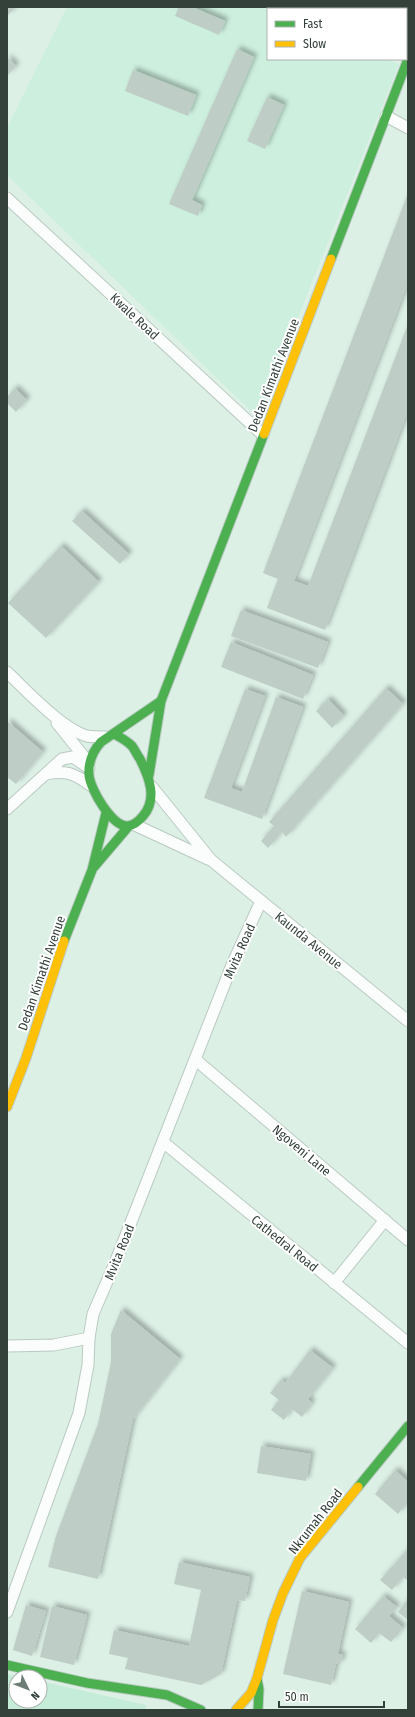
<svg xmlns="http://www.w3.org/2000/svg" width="415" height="1717" font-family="'Fira Sans Condensed',sans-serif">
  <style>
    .built { fill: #cdefde }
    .green { fill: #c4ecd8 }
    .building { fill: #becdc6; filter: url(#shadow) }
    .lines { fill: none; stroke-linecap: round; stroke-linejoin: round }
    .street-casing { stroke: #bacac2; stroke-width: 13 }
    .fast-casing { stroke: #bacac2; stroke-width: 11 }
    .slow-casing { stroke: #bacac2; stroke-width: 11 }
    .street { stroke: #fafdfb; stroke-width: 11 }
    .fast { stroke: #4caf50; stroke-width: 9 }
    .slow { stroke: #ffc107; stroke-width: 9 }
    .labels { text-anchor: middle; stroke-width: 4; stroke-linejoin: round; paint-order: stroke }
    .street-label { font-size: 13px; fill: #33413a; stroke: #fff }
  </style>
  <defs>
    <filter id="shadow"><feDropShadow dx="3.5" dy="-3.5" stdDeviation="2" flood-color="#0004"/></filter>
  </defs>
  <rect width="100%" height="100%" fill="#dcf0e6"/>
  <g class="built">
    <polygon points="67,7 293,7 292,9 268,9 268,59 385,59 399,64 259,415 249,409 7,175 7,128"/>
    <polygon points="294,7 408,7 408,40 406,45 406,9 293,9"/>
  </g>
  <polygon class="green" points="7,1674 20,1677 16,1677 16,1701 40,1701 40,1681 146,1705 145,1710 7,1710"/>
  <g class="building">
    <polygon points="7,7 16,7 7,16"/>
    <polygon points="179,7 192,7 225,21 219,35 175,16"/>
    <polygon points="332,7 388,7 388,9 331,9"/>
    <polygon points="237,49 254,57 192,200 202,205 198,216 169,204"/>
    <polygon points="7,57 16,66 7,76"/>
    <polygon points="133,70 196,95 188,116 125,91"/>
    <polygon points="267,97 284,105 265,149 247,141"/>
    <polygon points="408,193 408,282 294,581 308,586 408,324 408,410 325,630 267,608 278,579 263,573"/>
    <polygon points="15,388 27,400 16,412 7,403 7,397"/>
    <polygon points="82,511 129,554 120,564 72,521"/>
    <polygon points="61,546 99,582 46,638 8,603"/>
    <polygon points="241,610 328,642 318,668 231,636"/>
    <polygon points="231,642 313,675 303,699 221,667"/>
    <polygon points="386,688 403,704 286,837 282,832 268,848 261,841 274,826 269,822"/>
    <polygon points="245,689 265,696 231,788 242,792 276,697 303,707 262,819 204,798"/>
    <polygon points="328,699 344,716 332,728 316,711"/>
    <polygon points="7,721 43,752 16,784 7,777"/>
    <polygon points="121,1310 180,1359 133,1419 98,1579 48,1567 56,1536 98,1424 111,1362 111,1334"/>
    <polygon points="310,1350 333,1368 308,1399 312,1403 302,1417 292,1409 284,1420 271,1410 279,1400 270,1393 281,1380 285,1383"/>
    <polygon points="261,1446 311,1454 306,1481 257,1473"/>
    <polygon points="395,1470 408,1482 408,1502 398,1514 375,1494"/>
    <polygon points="408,1549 408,1579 407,1580 403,1577 392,1590 380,1580"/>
    <polygon points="179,1562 250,1577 245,1601 237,1600 221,1674 201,1685 125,1669 128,1658 109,1654 114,1630 189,1646 201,1590 174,1584"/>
    <polygon points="302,1591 349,1602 338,1654 343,1655 340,1664 336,1664 331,1685 283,1674"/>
    <polygon points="383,1596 397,1607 389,1616 403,1628 391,1642 379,1633 371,1643 355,1629"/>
    <polygon points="408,1599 408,1620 398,1612"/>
    <polygon points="26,1605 46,1611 32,1656 13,1650"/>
    <polygon points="52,1606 87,1615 74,1665 40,1657"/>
  </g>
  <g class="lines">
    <defs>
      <g id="street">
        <polyline points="386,116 408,128"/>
        <polyline points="7,198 263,435"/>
        <path d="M7,672C26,690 62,729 87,736C93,737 99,737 105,737"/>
        <polyline points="57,723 89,763"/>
        <path d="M46,774C65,770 74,773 90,785"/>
        <polyline points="152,787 211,860 408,1021"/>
        <polyline points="7,809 62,759 73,757 89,768"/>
        <polyline points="135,825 208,859"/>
        <polyline points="196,1060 408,1240"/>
        <polyline points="163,1142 408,1343"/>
        <polyline points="334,1283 385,1220"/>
        <polyline points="7,1346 54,1345 89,1338"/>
        <polyline points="7,1612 79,1413 88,1365 89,1338 93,1314 115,1263 232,965 261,901"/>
      </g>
      <g id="fast">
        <polyline points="331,259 408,59"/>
        <path d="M114,734C120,737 127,741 132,746C135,750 137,755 140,759C149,777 158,799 143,816C139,821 134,825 128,826C112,827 90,789 89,775C88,762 93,751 101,742L161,701"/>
        <polyline points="149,775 161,701 264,434"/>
        <polyline points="94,867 128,827"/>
        <polyline points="64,941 92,870 106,813"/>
        <polyline points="358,1487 408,1426"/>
        <polyline points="7,1665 87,1683 167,1695 201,1710"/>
        <polyline points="257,1679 259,1689 258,1710"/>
      </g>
      <g id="slow">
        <polyline points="264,434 331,259"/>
        <polyline points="7,1107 26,1058 64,941"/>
        <polyline points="236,1710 251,1693 257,1678 273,1620 283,1593 300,1558 358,1487"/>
      </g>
    </defs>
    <use href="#street" class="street-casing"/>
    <use href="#fast" class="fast-casing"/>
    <use href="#slow" class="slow-casing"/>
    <use href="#street" class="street"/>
    <use href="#fast" class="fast"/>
    <use href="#slow" class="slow"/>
  </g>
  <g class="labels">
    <g class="street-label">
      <text transform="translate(135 316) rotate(43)" y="5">Kwale Road</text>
      <text transform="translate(273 375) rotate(-69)" y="5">Dedan Kimathi Avenue</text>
      <text transform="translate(309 940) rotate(39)" y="5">Kaunda Avenue</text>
      <text transform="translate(239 951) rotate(-66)" y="5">Mvita Road</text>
      <text transform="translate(41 973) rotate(-71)" y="5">Dedan Kimathi Avenue</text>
      <text transform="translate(302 1150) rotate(40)" y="5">Ngoveni Lane</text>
      <text transform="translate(285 1243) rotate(39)" y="5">Cathedral Road</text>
      <text transform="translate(119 1252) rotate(-68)" y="5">Mvita Road</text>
      <text transform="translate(315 1521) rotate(-52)" y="5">Nkrumah Road</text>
    </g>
  </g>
  <rect width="415" height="1717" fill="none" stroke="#33413a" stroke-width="16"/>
  <rect x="267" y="8" width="140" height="52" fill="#ffffff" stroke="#adb3b0"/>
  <rect x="275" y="21" width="20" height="6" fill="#4caf50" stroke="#adb3b0"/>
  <text x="303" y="28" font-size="12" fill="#33413a">Fast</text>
  <rect x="275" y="41" width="20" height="6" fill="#ffc107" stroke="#adb3b0"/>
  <text x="303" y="48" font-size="12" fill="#33413a">Slow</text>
  <g transform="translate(28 1689) rotate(133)"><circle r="19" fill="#ffffff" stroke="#adb3b0"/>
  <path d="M0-3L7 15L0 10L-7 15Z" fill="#6e7e76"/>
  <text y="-6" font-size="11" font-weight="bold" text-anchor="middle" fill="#33413a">N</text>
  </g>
  <path d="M279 1701v6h105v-6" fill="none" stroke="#33413a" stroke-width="2"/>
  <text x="285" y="1701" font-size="12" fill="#33413a" stroke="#ffffff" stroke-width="3" paint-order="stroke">50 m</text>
</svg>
